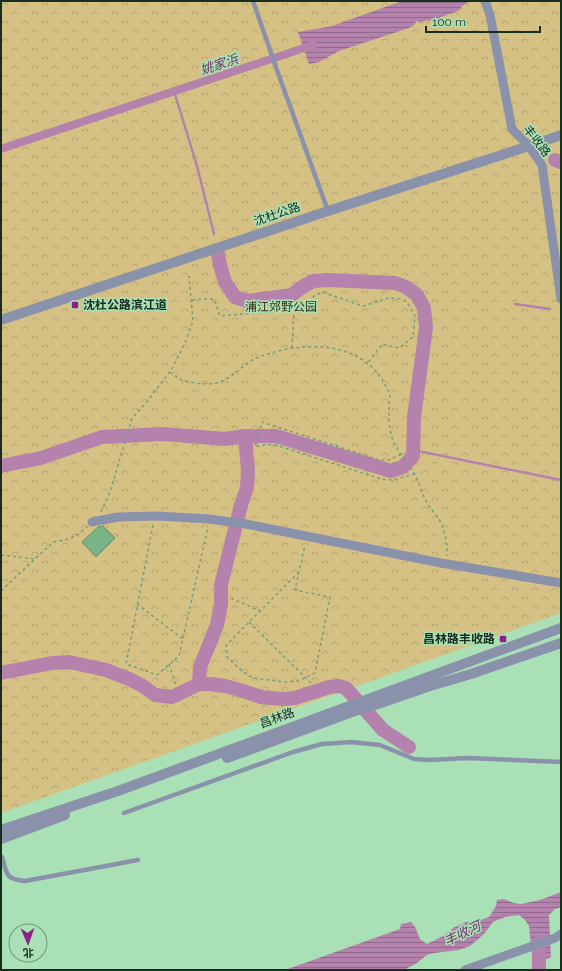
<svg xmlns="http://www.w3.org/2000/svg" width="562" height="971" font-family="Raleway,'Noto Sans SC',sans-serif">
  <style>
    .forest { fill: url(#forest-crowns) }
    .water { fill: url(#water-rules) }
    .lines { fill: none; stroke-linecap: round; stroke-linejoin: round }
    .stream { stroke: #b482ad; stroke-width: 2.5 }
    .canal { stroke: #b482ad; stroke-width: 8 }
    .river { stroke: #b482ad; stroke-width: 14 }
    .building { fill: #7bb389; stroke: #5d9069 }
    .path { stroke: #749f7e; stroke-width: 1.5; stroke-dasharray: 3 3; stroke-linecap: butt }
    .service { stroke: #8a92ab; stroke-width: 4.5 }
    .minor { stroke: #8a92ab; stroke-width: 9 }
    .tertiary { stroke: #8a92ab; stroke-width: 10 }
    .poi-dot { fill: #8d2286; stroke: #aae0b6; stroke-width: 1.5 }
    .labels { text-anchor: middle; stroke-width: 3; stroke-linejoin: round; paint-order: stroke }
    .street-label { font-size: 12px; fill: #172d1d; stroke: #aae0b6 }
    .poi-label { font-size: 12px; font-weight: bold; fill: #172d1d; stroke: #aae0b6; text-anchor: start }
    .park-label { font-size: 12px; fill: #3a3114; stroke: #aae0b6 }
    .water-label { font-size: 13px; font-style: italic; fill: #70326a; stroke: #aae0b6 }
  </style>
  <defs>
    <pattern id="forest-crowns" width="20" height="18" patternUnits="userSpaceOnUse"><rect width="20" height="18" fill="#d6c184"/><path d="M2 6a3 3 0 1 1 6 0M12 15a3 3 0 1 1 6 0" fill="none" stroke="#b7a672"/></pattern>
    <pattern id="water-rules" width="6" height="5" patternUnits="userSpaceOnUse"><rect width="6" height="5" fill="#b482ad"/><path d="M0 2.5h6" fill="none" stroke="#916b8c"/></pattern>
  </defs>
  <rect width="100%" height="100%" fill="#aae0b6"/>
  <polygon class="forest" points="1,1 561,1 561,613 1,813"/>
  <g class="water">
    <polygon points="402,1 470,1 462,6 460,10 457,11 431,21 425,20 420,23 417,21 413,26 409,28 339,51 319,62 309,64 298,32 332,26"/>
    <polygon points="561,892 561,907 555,909 549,915 551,957 533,964 529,926 525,920 519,915 505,917 493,922 484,934 470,946 459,950 434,953 427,955 417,963 404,970 285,970 400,929 401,924 411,922 415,927 420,939 427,944 445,935 453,928 466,922 477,921 489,917 496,906 497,900 504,899 514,903 521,904 540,900"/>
  </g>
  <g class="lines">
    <g class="stream">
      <polyline points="174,91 197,166 214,234"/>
      <polyline points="515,304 550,309"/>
      <polyline points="413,450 561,480"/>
    </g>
    <polyline class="canal" points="1,149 313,45"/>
    <g class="river">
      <polyline points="555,160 561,162"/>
      <polyline points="1,466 41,458 102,437 163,434 225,439 245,436 276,436 391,471 403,467 413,456 414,417 426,328 424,308 417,295 406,287 395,283 328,280 313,281 302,287 292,295 247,301 235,297 225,282 220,265 218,254"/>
      <polyline points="1,673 52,663 69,662 106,670 129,679 143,686 155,695 172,697 199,684 210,684 225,686 240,690 261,697 282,699 295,698 329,687 339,686 346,688 383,730 409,747"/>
      <polyline points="199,684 200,667 217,625 221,604 221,585 241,505 247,488 248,470 245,436"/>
      <polyline points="539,943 539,970"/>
    </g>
  </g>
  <polygon class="building" points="103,526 115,538 96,557 82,542 98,527"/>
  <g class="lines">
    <g class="path">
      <polyline points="192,300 207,299 214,299 220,316 291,310 307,306 314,296 322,292 363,306 389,298 400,299 407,302 415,316 413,337 399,348 382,344 368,363"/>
      <polyline points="292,348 294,310"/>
      <path d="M170,372C173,374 176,377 180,379C190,383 205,385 216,383C231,380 241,366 254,359C293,342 355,338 381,378C384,383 388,389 390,395C390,398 389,403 389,407C389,419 389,432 394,443C399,453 408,463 414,473C420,484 422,496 429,506C433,512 438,517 441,523C445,530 448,548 447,556"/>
      <polyline points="401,454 389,460 379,460 262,422 255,447 267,444 279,446 381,479 393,480 414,474"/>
      <polyline points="101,512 110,492 132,418 146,403 172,369 185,343 193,321 189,276"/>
      <polyline points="153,525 126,664 157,675 179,656 208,527"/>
      <polyline points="1,555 35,559"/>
      <polyline points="299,572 236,635 226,646 227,657 242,671 253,678 285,682 298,681 315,673 330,597 295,590 305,545"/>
      <polyline points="1,591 53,542 65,540 76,536 87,527"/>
      <polyline points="231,598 260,611"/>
      <polyline points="137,604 183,639"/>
      <polyline points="249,622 312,684"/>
      <polyline points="169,664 176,686"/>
    </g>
    <g class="service">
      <polyline points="253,1 278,73 328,211"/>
      <polyline points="124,813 293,752 322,744 351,742 380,745 414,759 429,760 467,758 561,762"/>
      <path d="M2,857C7,874 5,879 25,881L138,860"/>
    </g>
    <g class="minor">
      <polyline points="485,1 490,15 512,129 529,146 542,165 561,299"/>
      <polyline points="92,522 118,517 157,516 209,519 246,524 441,563 561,583"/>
      <polyline points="465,970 555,938 561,934"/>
    </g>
    <g class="tertiary">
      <polyline points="1,320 328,211 529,146 561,135"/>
      <polyline points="227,758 352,712 375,705 430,686 471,674 561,643"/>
      <polyline points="1,830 118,791 561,628"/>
      <polyline points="1,839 65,815"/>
    </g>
  </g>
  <g class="poi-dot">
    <rect x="71" y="301" width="8" height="8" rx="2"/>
    <rect x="499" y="635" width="8" height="8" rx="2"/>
  </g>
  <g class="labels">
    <g class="street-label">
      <text transform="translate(537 141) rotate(52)" y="4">丰收路</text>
      <text transform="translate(277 214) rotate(-19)" y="4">沈杜公路</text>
      <text transform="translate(277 718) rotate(-20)" y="4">昌林路</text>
    </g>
    <g class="poi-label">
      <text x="83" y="309">沈杜公路滨江道</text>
      <text x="495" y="643" text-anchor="end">昌林路丰收路</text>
    </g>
    <g class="park-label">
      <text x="281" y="311">浦江郊野公园</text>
    </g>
    <g class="water-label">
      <text transform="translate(219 64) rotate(-18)" y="5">姚家浜</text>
      <text transform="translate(462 933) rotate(-26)" y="5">丰收河</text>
    </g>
  </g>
  <rect width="562" height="971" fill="none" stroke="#172d1d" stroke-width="4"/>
  <g transform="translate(28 943) rotate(178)"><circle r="19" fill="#aae0b6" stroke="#6f9879"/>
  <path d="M0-3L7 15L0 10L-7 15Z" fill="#8d2286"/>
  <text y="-6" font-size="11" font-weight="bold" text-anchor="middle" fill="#172d1d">北</text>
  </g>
  <path d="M426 26v6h114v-6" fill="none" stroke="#172d1d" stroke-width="2"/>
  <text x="432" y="26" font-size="12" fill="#172d1d" stroke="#aae0b6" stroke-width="3" paint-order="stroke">100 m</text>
</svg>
